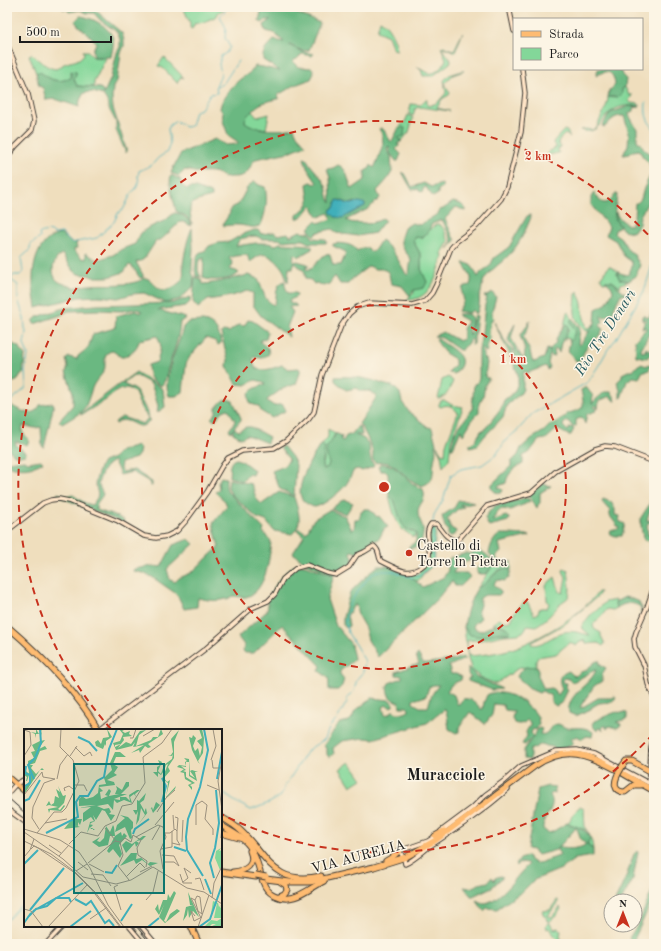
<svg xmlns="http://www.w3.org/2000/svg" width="661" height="951" font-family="'Old Standard TT',serif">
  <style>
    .green { fill: #83d799; stroke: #507a5a }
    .forest { fill: #6ab881; stroke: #436a4e; fill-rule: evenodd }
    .water { fill: #3fafba; stroke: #2e666b }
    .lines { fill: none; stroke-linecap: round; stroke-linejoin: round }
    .stream { stroke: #3fafba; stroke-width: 1 }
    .secondary-casing { stroke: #3c3934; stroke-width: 5.5 }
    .primary-casing { stroke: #3c3934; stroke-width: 6 }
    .highway-casing { stroke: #3c3934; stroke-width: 7 }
    .secondary { stroke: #ffe4c6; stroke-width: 3.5 }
    .primary { stroke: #febb71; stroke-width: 4 }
    .highway { stroke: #febb71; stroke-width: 5 }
    .rail { stroke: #1c1c1c; stroke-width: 1 }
    .highway-bridge-casing { stroke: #3c3934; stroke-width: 7; stroke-linecap: butt }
    .highway-bridge { stroke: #febb71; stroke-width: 5 }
    .ring { fill: none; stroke: #c8321e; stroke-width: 2; stroke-dasharray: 7 5 }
    .poi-dot { fill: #c8321e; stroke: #fcf5e5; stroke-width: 1.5 }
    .labels { text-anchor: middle; stroke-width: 3; stroke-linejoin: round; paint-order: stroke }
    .poi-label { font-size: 14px; fill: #1c1c1c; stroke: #fcf5e5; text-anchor: start }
    .street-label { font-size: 14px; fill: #1c1c1c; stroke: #fcf5e5 }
    .water-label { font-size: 15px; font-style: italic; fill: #2c5e63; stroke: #fcf5e5 }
    .quarter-label { font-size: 16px; font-weight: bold; fill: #1c1c1c; stroke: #fcf5e5 }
    .inset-river { fill: none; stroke: #3fafba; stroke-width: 2 }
    .inset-road { fill: none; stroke: #9b907d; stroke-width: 1 }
    .view { fill: #0f766e; fill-opacity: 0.15; stroke: #0f766e; stroke-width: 2 }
    .inset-edge { fill: none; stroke: #1c1c1c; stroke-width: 2 }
    .centre { fill: #c8321e; stroke: #fcf5e5; stroke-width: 2 }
    .ring-label { font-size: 12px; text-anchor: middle; font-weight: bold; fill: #c8321e; stroke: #fcf5e5; stroke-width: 3; stroke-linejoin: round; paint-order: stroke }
  </style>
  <rect width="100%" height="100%" fill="#fcf5e5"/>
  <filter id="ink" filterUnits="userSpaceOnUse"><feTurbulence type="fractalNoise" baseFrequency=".025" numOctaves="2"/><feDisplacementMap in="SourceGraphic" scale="8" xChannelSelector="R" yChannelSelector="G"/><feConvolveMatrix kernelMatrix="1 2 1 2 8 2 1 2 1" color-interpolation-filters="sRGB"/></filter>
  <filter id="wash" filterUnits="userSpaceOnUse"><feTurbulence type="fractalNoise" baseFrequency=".012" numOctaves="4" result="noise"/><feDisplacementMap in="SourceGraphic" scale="16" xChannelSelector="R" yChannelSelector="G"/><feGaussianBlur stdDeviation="0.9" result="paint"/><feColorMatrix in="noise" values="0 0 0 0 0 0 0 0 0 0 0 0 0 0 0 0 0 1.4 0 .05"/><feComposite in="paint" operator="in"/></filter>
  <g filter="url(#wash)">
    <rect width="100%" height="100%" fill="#efdebd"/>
    <g class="green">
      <polygon points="183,7 227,7 218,13 217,16 204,22 194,24 193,28 191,29 190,28 190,23"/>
      <path d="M380,20C388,23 397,42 397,50L393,49L388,36L377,31Z"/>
      <path d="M463,32L455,52L444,47L442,48C443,53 450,55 451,61L450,63L433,76H423L421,70L417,67C421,69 425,72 429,73C436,75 444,65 446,59L441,47L444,46L450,49L454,50Z"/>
      <path d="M83,51H88L93,57L106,58L94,82V87L77,86L74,79L76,75V72L72,75V78C56,83 53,81 40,72L36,73L29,55L32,54C37,59 48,69 56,69C59,68 61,66 64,64C73,60 77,63 84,54Z"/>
      <polygon points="164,57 184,78 181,77 177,82 178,84 163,68 158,66"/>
      <polygon points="462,71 464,71 453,75 445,83 445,86 450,93 449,95 442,99 437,108 450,111 419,107 415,109 413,116 409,114 411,104 420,105 426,99 427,100 427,104 428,106 437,103 446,93 444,80 449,75"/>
      <path d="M625,87L629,95H632L629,101L631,103L639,104L640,106C631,105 620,105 612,111C601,118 599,136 581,130L586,129L592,130L597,127C600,117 608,107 608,97L613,98Z"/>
      <path d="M252,111C256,119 262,116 269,114L266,129L249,125L245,122V118Z"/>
      <polygon points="408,115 413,118 409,132 401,142 401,140 399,140 397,131 399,127 405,122"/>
      <polygon points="564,130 567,131 570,137 565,134 559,140 558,143 561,147 558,149 559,153 548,155 547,153 549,151 557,147 554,145 553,142"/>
      <path d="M437,224C446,226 444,234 449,241L442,253L443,257C437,275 431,301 406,300L414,293V290L427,282L421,269V255L413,241L416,237L422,238C427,234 431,227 437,224Z"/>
      <polygon points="609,266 619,272 617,273 617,275 627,282 629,281 621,284 620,287 612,281 603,282 601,279 601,277"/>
      <path d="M578,291C578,297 582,299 582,304C583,313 584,320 587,328H589L595,323L588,332C571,318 575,314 576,294Z"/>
      <path d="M567,312C574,315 570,325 576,331L570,342L568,338L565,339V336L569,330L565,324L564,326Z"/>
      <path d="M448,377L453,381C450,389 447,397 438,399L442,380Z"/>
      <path d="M444,400L452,405L463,407L451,440L449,459L443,467L441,455L437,447V445L441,453L445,454L446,444L458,413C454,407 448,403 441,407L439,406V404L441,401Z"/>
      <polygon points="328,429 335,433 326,453 330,464 327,468 324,469 322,468 324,460 322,444 328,437"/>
      <path d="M389,495L394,500L406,529L416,533L414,537H412C409,533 405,532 402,529C394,519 392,507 389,495Z"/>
      <polygon points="436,525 433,565 424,573 418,581 414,580 407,574 418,574 428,561 431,526"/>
      <path d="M511,561V570C498,562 490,582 482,587L479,586L490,570L493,562L494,565C500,568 506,564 511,561Z"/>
      <path d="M564,568L568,570C569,578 571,589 569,596C567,600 562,601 560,604C553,613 546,620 536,626L528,625L523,632L518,634L504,635L481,640H468L467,645L469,656C482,655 499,653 512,649C538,640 583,614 598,592H600L598,596L565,624L532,642L531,644C540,648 554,634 564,632C574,630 579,633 589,635H590L583,629L582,625L593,612L596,611L605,602L616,600L615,605L617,608L613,610L607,609L602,616L593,624L594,629L601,633V636L605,644L603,646L598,643L587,644L585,641L582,640L576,646L570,642L556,654L538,657L536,661V667C530,666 525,668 520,667L496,684L481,678L472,670L468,659L464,627L470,635L509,633V629L502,625L493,624L499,619L506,622L511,621L515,612L524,602L528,603L534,615L537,614L540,608H547L549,604L547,600L546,585L555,577L557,584L560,592L563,593L566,577L563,571Z"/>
      <polygon points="350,762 362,779 351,786 340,769"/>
      <path d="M580,807L584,809L585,828C590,834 592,840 593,849L588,846L589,834L586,830L568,823L578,808Z"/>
      <polygon points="557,900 558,900 558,902 548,916 552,917 560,907 561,909 556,916 549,922 554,929 558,928 559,930 561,931 560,936 563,944 551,944 557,941 557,939 549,928 547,929 546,926 549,923 546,919 549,920 544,916 542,911 550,910"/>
    </g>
    <g class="forest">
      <polygon points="62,7 85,7 94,9 122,33 124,40 124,46 121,53 117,81 113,87 112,98 113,108 127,152 126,153 116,130 116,122 108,107 107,101 103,95 111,78 117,52 120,47 120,39 117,32 100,20 94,13 87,13 80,10 69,12 67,9 63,9"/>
      <path d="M262,7H292L294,12L320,23L309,50L303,51L289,45L303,52L314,54L312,56L302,54L297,59L294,60L293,62L298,67L311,68L313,69L314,73L311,79L295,85L278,95L279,98L277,99C266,102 260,102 252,111C248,115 245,117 245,122C257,131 279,131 294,128L297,135L306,145L289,152L256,159C250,163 250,174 241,176C236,178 230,176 224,178C217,170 207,172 198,172C193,173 191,170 185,170L179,176L171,173L174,166L181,153L215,139L226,145L238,144V142L228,135C226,128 221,120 223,112L220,109C221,99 231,87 239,80C244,76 253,72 255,66L263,67L280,71L263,60C262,50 268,46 274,40L284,42L274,33L266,31L264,25L271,20H266L262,23L259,21Z"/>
      <path d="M80,16C92,17 112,28 113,40C114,46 112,51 111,57H94L93,50L96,43C91,34 80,30 75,21Z"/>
      <path d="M598,69H620L622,75L626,79L625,87L622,89V93L618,97H608L609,91L615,85C614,72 607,68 596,76Z"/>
      <path d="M71,71L76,72V75L74,79L77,86L100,88L104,91L102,95L93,92L84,93L80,100L79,107L55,99L46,100L43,88L39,86L36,73L40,72C53,81 56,83 71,78Z"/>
      <path d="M629,106L640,107L633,108V111L629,113V115L637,129V141L641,143C643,150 649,152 654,156V188L647,204L640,216L639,224L633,232L623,230L617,222L615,213L616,212L618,217L628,225L632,224L634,218L635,203H637L641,199L644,188L652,172L649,163L643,157L639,150L633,151L630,154L623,155L628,145L629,133L624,116C615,115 610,121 605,127L602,126L610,113Z"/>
      <path d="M402,127L405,128L404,136L398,138L399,140H401V142L397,144L399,145V146L396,149L401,154L398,161H396L390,153L389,147L388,146L387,150L391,156L392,172L387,180L377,191L380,198L368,209L346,220C354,225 360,221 368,224L378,221L383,218L385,220L375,233L358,236L336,233L335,231L332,229L318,232L314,236L309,230L310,227L316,221L318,223L330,220L332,218L330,216L329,213L319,217C315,214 316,209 311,206L303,216L297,219V215L306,207L309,201L307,184L311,182L315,184L317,183L307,168L304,158H306C311,168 320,174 325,184C328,190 327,198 331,203L330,178L327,169L333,168L338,165C349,169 347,181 352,189L365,180V171L370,168L371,165L374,168L378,159L383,144L382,134L379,129L381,128L384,130L391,142L392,141L396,133ZM340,200L350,204L355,202L335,217L330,210L334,208L337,201Z"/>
      <polygon points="402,172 406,175 412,187 424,183 431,187 442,184 443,187 438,190 438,194 433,197 425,186 422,192 419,191 418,189 412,190"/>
      <path d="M171,175L180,179L182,186L187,189C194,186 196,188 203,191C207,192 208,191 212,194V197C206,199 190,201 190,208C189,213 192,219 192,224L186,216L176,211C174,199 168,187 171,175Z"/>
      <path d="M254,181L259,185L265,187C268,200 266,212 261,225C253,230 246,225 238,225C233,225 228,225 224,226L223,224L230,213V209L234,206L238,205L247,188Z"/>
      <path d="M594,193C597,195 598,199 600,201C608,207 612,197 617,193C617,209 610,212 620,227L616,229L614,233L621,238L629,251L633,253L640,265L636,276L629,281L619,279L617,273C621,272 625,276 629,274L632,266V262L624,256L616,241L606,235L609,227L591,205V197Z"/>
      <path d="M453,202L461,204L466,209V211C462,211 461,208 456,207L445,219L454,239H456L448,249L447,250L452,241L443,221L441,220L432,224L429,230L422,238L416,237L413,241L421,255V269L427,282L424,288L414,290L410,296L402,286L391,284L389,274L387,271L382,269H375L369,266L352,279L348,284H340L335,276L329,284L323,286L317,283L314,284L311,280L306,279L305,275V272L294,262L297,261L308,264V266L305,267L307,270C316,267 318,259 326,254L330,255L333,265H341L346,253V252L333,246V244C340,242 354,244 357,251L362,248H367L371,252L374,251L381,240C392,247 400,263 406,274L407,275L409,273L411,259L404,250L401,244V237L404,228L412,223L420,225L439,213V210L443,209Z"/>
      <path d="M174,213C182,213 189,219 191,226L184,222H180L162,239L156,241L145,258L141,261L136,262L143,275V278H140L132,266L129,265L124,272L109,277H93L88,275L78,274L73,270L63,255L61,254C55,260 53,264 53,271C55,285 64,282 74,288C97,280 123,290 146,278C153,280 156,289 163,290C169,291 182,283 183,277C184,273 183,268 183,264C185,252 187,239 192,228L193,248L192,266V272L194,277L193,287L180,299L166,303L144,293L132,294L118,298L98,296L79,297L36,308C35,300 33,291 33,283C32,264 39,237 61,234L72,243L78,242L76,244L77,248L74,249V251L82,258L86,259V253L97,260L113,255L122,249L135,244L141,233L146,229L166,220Z"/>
      <path d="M530,215L531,217C526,230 519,245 509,255C502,263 492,268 486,277C480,285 483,292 479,297C480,302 479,310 476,314L474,313L473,310L469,313L458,311L464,301L462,292L463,287L470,285C474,276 467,271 463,263C472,262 474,270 478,277L481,272L490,266L494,258L509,247L527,216Z"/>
      <path d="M254,230H258L262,234L274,232L278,235L288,233L290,236L300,231L304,233L309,232L313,238L324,239L327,241L326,243H308L304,240H292L284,241L278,239H261C256,233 247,238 240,239L236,246L256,243H268L276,245L280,243C291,245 302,243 312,246V249L298,257L294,253L293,268H289L288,282L286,280C286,278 286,276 285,274C283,267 270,252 261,255C258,256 253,260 250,262L247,255L236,256L229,258L233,263L232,267L229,269L236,271L239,273C233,280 211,282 203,278L204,258L199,260C198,267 197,271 201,277L196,276L195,270L196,259L199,253L206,250L209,246L218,243L229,242L245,233Z"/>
      <path d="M249,275L258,279L266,299L273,305L275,303C277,294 275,284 285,281V286L288,293H296L297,296L289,301L291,304H295L297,306L289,307L293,312L287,327L289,337L261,316L253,305V293L247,291L232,296L208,300L198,308L193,302L195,277L201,279L203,284C219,283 233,278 249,275Z"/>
      <path d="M605,281H612L625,293L633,297L621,294L613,310L617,311L618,312L611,313L605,317L601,316L603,322L600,325V327L603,329L599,336L595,340H592L593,341L586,348L580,361H576L568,351L570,342L576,331C573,327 568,322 572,318L580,329L578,344L580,345L595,323L596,309L606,304L613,291L611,286Z"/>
      <polygon points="492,292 496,297 492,312 493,319 491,321 489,332 490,338 487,344 487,351 485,352 483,348 482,350 484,359 486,359 487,363 485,375 486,378 489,378 485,385 483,397 479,403 479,412 474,417 463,435 461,430 453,448 451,448 455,432 472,410 474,384 477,383 479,378 479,350 482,333 485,305 487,298 484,296 487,296"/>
      <path d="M190,297V302L186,306L158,310L186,318L180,322C179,339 174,350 169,365C166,373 167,380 161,386C149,379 149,378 148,365L157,362C159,351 164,347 157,336L140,340L135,350L124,357H121L113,351C101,352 107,364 104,371C101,376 97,379 94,384C90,391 88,405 83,410C77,416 68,420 62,424L59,421L73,405V393L66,372L68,367L66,359L69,357L77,359L78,356L88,348L93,334L115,328L116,316L135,311L141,313L142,311L136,309L122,311L97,310L68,311L61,315L34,324L33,321L37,317L64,308L96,305L173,303Z"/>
      <polygon points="654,309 653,329 648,336 641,349 642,352 644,352 646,348 648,349 646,352 654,346 654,351 647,358 636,356 635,340 647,328 642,328 646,320 644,319 643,321 642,320 642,316 644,315 648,318"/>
      <polygon points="458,314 468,314 472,318 472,325 468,331 470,336 474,316 477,316 477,317 474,338 474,344 471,345 473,341 471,339 462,350 459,350 442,338 434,336 443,332 459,341 463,339 463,329 467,321 458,316"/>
      <path d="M248,320L253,321L268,332L266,338L261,340L260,342L268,348L269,354L262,358L254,357L253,359C253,361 254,367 256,368C261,373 277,367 282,365L289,369L298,368L300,369V373L296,384L282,389L267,400V401L274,406L282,404L285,408V411L272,418L262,412L258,406L251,404C243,390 255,389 265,384L264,382L255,380L246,385L237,384L227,366L228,360L221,333L223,331L229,332L238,325L244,326Z"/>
      <path d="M203,321C215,323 219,332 221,343L218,345L215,341L206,338L189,358L186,364L183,392L176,396H169C161,376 179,347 183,327L188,322Z"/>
      <path d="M530,321L528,328L523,338L530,351L532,360L534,362L544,358L547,349L549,350L550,353V349L555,344L557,337L564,326L566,324L568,325C569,330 565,333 565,339H562L563,341L561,343L559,353L557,349L554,350L555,355L552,357L550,354L548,364L550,367L549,369L548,370L546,366L527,373L525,371L523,374V389L521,393L507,405L503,417L483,438L478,445L470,447V444L475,441L481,431L485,429L501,408L504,400L514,392L518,383V374L508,351L494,322L507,345L512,349L513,358L515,357L514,349L508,340L510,333L515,324L511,338L524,361L525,349L520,336Z"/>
      <path d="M437,338C449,349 474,356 454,374L449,373V371L455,365V360C452,356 448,356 444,352C441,348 439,344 436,340Z"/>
      <polygon points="7,341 19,347 20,351 25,354 23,374 21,374 17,381 7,384"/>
      <polygon points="641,364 647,366 648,364 651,366 648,371 643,371 639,378 633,377 627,381 621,398 620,398 620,390 617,382 622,377 622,374 628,371 633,371 638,365"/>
      <polygon points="136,372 163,389 165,407 157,413 158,406 152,386 150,383 135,375 124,383 122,382"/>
      <path d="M335,377C346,376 360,377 371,380C379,382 385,386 393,386L400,393L402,402L409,412L428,427L432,428L436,444L435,446C437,451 435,456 434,462C432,473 436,482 421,486C417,483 411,481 407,477C397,469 391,459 376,463L373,460C372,458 373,456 373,454C373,449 363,427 359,424L377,396L369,391H361L357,388L346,390L335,381Z"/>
      <path d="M121,383L136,390L149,416L148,418L150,420C138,435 133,417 119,421L117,424L115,423L116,421L122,417L143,424L148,418L141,408L135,393L130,389L126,388L117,391L106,400L81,415L80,414Z"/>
      <path d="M586,387L593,396L592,404C595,399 600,397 604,392H611L614,396L615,401H614L610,396L599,401L598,409L596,405L594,407L597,409L596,411L587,414L585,424L582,417L576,420V426L573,427L568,421L564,423L563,426L568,431L570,427L573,428L574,429L571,435H568L557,429L546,439L539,440L529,453L523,456V464C515,467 507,474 506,483L499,486L498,488L502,489L503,491L501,493L495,492L491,488L492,484L511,466V462L518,455L521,448L531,439L544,431L551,424L558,422L562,418L566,416V414C585,408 585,410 581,390Z"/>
      <polygon points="227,399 233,401 241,418 241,420 233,429 235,428 238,431 246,427 251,427 269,437 267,443 247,435 241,438 233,433 233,429 231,432 229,430 234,423 235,420 228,409 223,411 214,421 211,418 216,413 216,408 222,401"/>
      <path d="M7,403C18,409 33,420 40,405L52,403L54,404L44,448L42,446L41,427L35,428L23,426L22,432L29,440L27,445L19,442H15L16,445L26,453L25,455C14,458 14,454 7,448Z"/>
      <path d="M358,426L360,427L362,434V435H355C378,442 364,453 374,465L373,467L362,471L358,469L354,470C351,475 349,481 345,486C340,492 323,506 315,507C310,507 302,501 301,497C296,484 314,452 322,444L325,448L322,468L324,469L327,468L329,464C327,456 324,448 330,442C333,438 335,438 335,433L342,436L341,440L343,441L346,436L352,434Z"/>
      <path d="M138,446L140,448L139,454L136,458L121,463L120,469L122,472L134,470L152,482V486H151L148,481L132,472L120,475L114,461C104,465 101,474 98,484L103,494C101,500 93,504 97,510L118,517L124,521L123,523L62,498L57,495L58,493L65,496L73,495L85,503L92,505L97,498L98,494L95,483L100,467L103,462L113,458L120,451Z"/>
      <path d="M283,446L292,457L296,465L294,496L280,489L272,471C279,468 286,467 289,459L280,448Z"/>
      <path d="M236,459L242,461L254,470L252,475L248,474L243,481L229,477C230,470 228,461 236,459Z"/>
      <path d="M24,460L28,462L41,460L43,462C33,469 17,469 7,465V462Z"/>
      <path d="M380,464C399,462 406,484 423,489C428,501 417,504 418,513C418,518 422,523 423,528C424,538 421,549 409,548V546L416,542V533L406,529L401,522L394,500L389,495L388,473L386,471H381L378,467Z"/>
      <path d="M221,477L226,478V487L228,492L264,529L263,532L271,541C270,557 266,592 246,597C243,598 238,596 234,596C231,597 228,599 226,599C216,602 207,600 198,598L197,607L184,609L179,598L175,593L152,577L143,573L133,571L134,569C143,568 152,565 161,567L173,545L189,539L194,544L167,569L170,580L175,582L179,578L191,573L219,547L213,523L227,506L225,501L215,492L219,489L218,482Z"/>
      <path d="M229,479L251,484C256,491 253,499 262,504L279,492L294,497C298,510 304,524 292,534L274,531L266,521L257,518L231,494L228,487Z"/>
      <polygon points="544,483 545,485 551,486 540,493 540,503 538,505 537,508 529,496 527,496"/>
      <path d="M654,495C654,505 648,512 647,521L650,520V522L647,524L648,535L654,534V538L646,541L643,538L640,519L649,505L652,496Z"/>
      <path d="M524,498L529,499L530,501C524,506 517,506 511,510L503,509L499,510L492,521L506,516L510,519L508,521L490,526L488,525L485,518C490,510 495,502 506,504L507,502L515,501Z"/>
      <path d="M603,499L611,502L615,509V515L620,516L619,521L625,524L622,536H615L609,533C611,529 616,531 619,528L610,516V511L602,502Z"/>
      <polygon points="345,500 353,503 346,514 331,509 341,501"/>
      <polygon points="458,500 462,501 471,501 474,503 464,505 460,504 460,505 464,507 461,509 458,509 447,519 451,528 456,531 455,534 450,537 448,536 448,530 445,527 442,516 455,507"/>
      <path d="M364,509H370L377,517L379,516L388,527L384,529L379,539L371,542L370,547C364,551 359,555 352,551L350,552C351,554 353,555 353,558C354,567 340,571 334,574L306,563L293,553L304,536L297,530L299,528L306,533L314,519L329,510L345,516L352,530L354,529L355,519H359L361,512H362Z"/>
      <path d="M500,534H508L527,535L530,536L499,543L501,552L496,557L499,562L498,564H496L495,561L489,554C490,546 493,539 500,534Z"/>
      <path d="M476,550C483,551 489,555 492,562L491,568L486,574H480L477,573V568L483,565L484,567L489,565L490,563L484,558C473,560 458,561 453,573H467L470,577L461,586H455L452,581L437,599L378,657L368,640L365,628L358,616L356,605H354L347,616L349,626L346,628L343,625V617L350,592L374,569L378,566H389L407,574L423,587L444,577L448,570L447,563L450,558L467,553L471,554Z"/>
      <path d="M297,564L305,565L334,575L327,599L336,626L351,644C351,650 354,654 354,660L340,671V674L344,679L342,686L338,690H329C328,675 331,680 319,671L321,666L282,625L254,653H245L243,651L244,645L238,637L267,611L268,605L266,601C275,587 281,572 297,564Z"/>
      <path d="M505,568L511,570L509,578L504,581L499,580L495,582L494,585L501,591V593L499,595H485L480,598V605L478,611L481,618L474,624L473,627L476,629L480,631C493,626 498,620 511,631L509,633H497L481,637L470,635L464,627C466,613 470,599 478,587C486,586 493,572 505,568Z"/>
      <path d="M625,597L638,601L642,608L641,615V608C635,601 623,603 617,608L616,607L615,602Z"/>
      <path d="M418,654L423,663H427L453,660L463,657L465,659L449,666L451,674H456L462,677L461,680L452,684L447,691L454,695L457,704H459L463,699C472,698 475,702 481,709H483L484,702L487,695C496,689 513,695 521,701H524L526,706L533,710L538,717L539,724L536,730L533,729L531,733L533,736L525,745L522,744L527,736L526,732L530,725V722L527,720C524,724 519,725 514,723L512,718L514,711L505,710L503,705L494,704L492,715L485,724C484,723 471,713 470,712L459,728V732L456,733L449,729L447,715L445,709L427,723L373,739L364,738L342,741L333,748L334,754L329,757L327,755V751L324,745L337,726L340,723L349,721L352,718L355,711L372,698L390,700L393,704V706L390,707L387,705L383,707L385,715L391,713L392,711H394L397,713H405L410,710L407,707H400L399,702C390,700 388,696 387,687L389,683L402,678V676L396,675V672L412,666L419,664L416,656ZM433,685H439C431,694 431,697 428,707H420L413,703V699H417L426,696L429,687Z"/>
      <path d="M597,661H600L599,664L606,668L602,674V681L594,686L580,707L581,708L598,698H611L615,696L616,698L611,702L599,703L592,707L591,709L576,716L569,713C566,694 591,685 596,670C588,672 577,682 571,682L569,679L565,678L563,680L564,683H567L566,687L568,690L563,700V702L556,706L551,702V696L542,691L539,693L532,690L517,677C520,668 529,664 538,668V676L544,689L552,688L558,695L562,689C558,679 558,675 569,671L573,675L576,676C579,672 582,672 586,670C590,667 592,663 597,661Z"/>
      <polygon points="468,667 477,677 502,689 492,690 468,681 468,679 471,678 468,675"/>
      <polygon points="616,712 627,713 627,719 616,722 621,724 620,726 617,728 609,726 607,729 606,728 607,726 604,726 602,728 603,731 600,728 598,728 597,731 595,729 592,724 594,721"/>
      <path d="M558,724C562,725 564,728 568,728C577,728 585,726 593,732L592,737L587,736L582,739L577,736L571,739L573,741L572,745L565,748L555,750L553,747L547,746L542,744L530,750V760L524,759V750L539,728L542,729L540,734C547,736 548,730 553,725Z"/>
      <path d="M548,786L554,787L555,790L554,794L552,793L550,795C558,808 542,816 543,829L548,833L552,832L567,823C576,827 587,829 590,838L587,844L588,846L593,849V856L575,859L561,869L534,880L523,891L497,909L487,908L484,911L476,900C479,901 481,903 485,903C500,901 517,875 528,865L527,863C522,862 520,862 517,866L516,865L520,859L523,858L526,856H528L530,860L536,864L559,856L560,854L557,850L560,847C566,850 579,849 585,845V843C578,840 580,832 576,828L556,850L538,855L535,854L533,850L527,849L538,789Z"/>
      <polygon points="637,851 638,852 633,879 621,901 615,901 626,877 634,854"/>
      <polygon points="500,876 503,877 492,887 473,896 471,896 464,887 470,888 479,884 488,882 492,877 494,881 495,878"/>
      <polygon points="654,886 654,896 633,942 629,938 638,924"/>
    </g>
    <path class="water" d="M337,200C342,200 346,204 351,204C357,203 358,200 365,204V206L343,218L335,217L331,213L330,210L334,208Z"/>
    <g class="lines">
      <g class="stream">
        <polyline points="223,84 238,61"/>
        <polyline points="217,87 222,84"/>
        <path d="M646,102C645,115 646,119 654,129"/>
        <path d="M7,399H13L26,388L25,371L28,355L24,344L26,332L25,328L24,318L18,299V285L11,280L12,277L14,275H20L23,272L21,258L29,251L31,244L40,238L39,234C43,231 51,230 54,234L62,233L71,243L97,238L114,222L118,213L123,210L131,194L137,187L139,183L138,176L139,171L152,165L158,158L167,152L170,143L168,129L170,125L176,121L185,127L191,126L195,111L201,109L210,94L217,93L216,86L221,74L219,64L221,56L226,53L230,47L225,38L226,28L220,16L229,7"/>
        <polyline points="433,522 434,515 443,500 451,475 461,469 482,465 486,462 496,455 506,440 519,429 532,414 588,382 599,365 608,349 616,339 644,291 651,269 654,240"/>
        <polyline points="221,792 236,802 251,810 269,803 281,796 285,786 309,749 325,739 330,726 336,721 347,702 347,699 354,691 357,679 363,672 365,661 348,633 345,621 349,606 355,595 369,577 377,571 392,571 413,578 421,575 430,566 433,560 433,525"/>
        <polyline points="7,920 25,901"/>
      </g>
    </g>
  </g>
  <g filter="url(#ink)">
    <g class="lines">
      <defs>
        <g id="secondary">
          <polyline points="509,7 514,31"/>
          <polyline points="7,44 28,94 34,121 32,130 16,146 7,157"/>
          <polyline points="7,531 43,503 51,500 59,499 69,501 118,521 144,536 156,538 167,536 177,531 186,521 207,492 222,466 228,458 242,451 274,448 286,441 309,419 314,412 322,375 341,326 349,314 357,307 369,303 412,305 419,303 425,301 432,293 436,285 451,248 457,241 477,226 501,199 507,187 521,132 525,93 522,69"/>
          <polyline points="654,586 647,607 636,632 634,639 635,647 644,665 648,684 654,697"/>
          <path d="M101,728L205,649L252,608L268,601L275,594L283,579L296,568L307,565L327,573L336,575L349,567L357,555L364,552L374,546C381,552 377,555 381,561C396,568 407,577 421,567C439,555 421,536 431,524H437C443,531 447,541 458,540L487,506L531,493L556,471L595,449L605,446L615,447L654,462"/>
          <polyline points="650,768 651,747 654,736"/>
          <polyline points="649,783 650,771"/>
          <polyline points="7,794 16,784 25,779"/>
          <polyline points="7,809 25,822"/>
          <polyline points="441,831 472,808 485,795 504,781 521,766 556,751 577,750 594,754 654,786"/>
          <polyline points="402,855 399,851 428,841 437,835"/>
          <path d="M404,859L405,864C416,859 424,850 433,844C459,827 485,810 508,789"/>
          <polyline points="129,926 144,944"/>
          <polyline points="141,926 156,944"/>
          <polyline points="46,944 63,926"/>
        </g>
        <polyline id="primary" points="7,776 25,792"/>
        <g id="highway">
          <path d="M7,626C42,656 75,690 99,730"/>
          <polyline points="623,765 626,761 632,761 648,770"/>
          <path d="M618,774C614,782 613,792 625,792L634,785H641"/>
          <path d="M221,817C228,821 235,825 241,831C269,858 273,886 321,876"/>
          <path d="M221,825C231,832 244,837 250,847C257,857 259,870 263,882C265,888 268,892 274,895C293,905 308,889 324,881"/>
          <polyline points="221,833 239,838"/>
          <polyline points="435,836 444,831"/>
          <polyline points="386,861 391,858 399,851"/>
          <polyline points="221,872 256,877"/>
          <path d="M233,872C246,871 256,865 250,851"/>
          <path d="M266,879L290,882H310L374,867L406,857L436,840L535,766C566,745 588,754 619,771C630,778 642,784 654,791"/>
          <polyline points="279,896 284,894 287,890 286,885 281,882"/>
          <polyline points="191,926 199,944"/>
        </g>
      </defs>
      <use href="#secondary" class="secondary-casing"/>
      <use href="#primary" class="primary-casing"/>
      <use href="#highway" class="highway-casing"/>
      <use href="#secondary" class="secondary"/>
      <use href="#primary" class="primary"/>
      <use href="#highway" class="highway"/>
      <g class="rail">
        <polyline points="7,797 25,813"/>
        <polyline points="136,926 151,944"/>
      </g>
      <defs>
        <g id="highway-bridge">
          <polyline points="618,774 623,765"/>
          <polyline points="256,875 266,877"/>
        </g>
      </defs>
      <use href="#highway-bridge" class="highway-bridge-casing"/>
      <use href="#highway-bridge" class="highway-bridge"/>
    </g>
  </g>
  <g class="ring">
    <circle cx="384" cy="487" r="182"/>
    <path d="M653 734A365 365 0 0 1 221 814M111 729A365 365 0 0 1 653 240"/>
  </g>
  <circle class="poi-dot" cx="409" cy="553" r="4"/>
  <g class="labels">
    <g class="poi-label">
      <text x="417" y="550">Castello di<tspan x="417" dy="16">Torre in Pietra</tspan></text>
    </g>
    <g class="street-label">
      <text transform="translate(358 856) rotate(-15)" y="5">VIA AURELIA</text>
    </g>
    <g class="water-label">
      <text transform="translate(605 332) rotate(-57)" y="5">Rio Tre Denari</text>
    </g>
    <g class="quarter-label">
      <text x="446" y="780">Muracciole</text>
    </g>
  </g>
  <g transform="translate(24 729)">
    <rect width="198" height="198" fill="#efdebd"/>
    <path d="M197,119L195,122L198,121V136L196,141L191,129L192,122ZM189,172L194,174L195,178L197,176L196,178L198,180V198H186L192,195H188L185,198H180L187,191L193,192L198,189H190L193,174L187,185Z" fill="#83d799"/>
    <path d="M12,0L15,5L18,3L16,0L18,2L16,12L21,11L13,21L21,17L23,20L16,22L11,34L5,36H9L7,39L12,45L18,39L20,41H16L1,64L0,60L6,51L5,46L3,52H2L3,48L0,46V40L5,45L4,32L10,29L7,23L11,22L8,16L16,12L17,9L16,5H12V9L11,5L7,3L12,4ZM83,0L88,8L82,12V17L81,15L79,20L72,17L71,13L74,11L77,15L79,9L85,8ZM95,0H102L98,2L101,4L106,2L105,5L108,7L99,8L100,11L97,15L91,16V18L97,15L94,19L102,13L107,15L116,2L122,1L115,6L112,17L127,11L129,8H134L137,0L139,5L124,15L127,18L124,19L121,17L116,24L115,21L107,24L120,16L109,18L111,13L108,17L92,21L89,14L96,12L99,5ZM175,0H178L180,9L179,24L174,32L176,35L174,33L168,21L165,8L168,9L169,6L172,9L169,17L171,22L174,19L176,27L178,18L173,12L178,9ZM155,1L150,13V29L144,38L146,42L140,49L143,53L146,51L142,68L152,57L151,60L142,69L144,54L138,50L144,35L142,36L140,42L137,46L134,44V48L129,43H133V38L136,36L134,31L138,33L134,42L137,45L140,36L148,30L149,25L148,27L144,26H147L149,23L147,10ZM91,23H96L102,28H92L89,35L94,38L90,44L93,46L83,51L90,53L91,56L75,58L79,62L76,63L77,70L84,67L81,66L85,60L87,62L85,67L95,65H91L93,60L92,57L98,61L102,53H105V57L97,65H103L90,70L96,71V68H102L106,72L105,66L113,61H116L111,65L112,68L110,65L106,68L108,74L100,71L93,74L90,71L89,81L84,75L73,77L80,80L85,79L87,83L85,85L91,86L87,92L81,82L78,81L72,91L69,86L71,92L65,95L69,96L66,99H68L71,101H69V100H67L66,98L63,104L66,93L70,92L67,88L59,93V84L67,78L55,79L72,76L55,77V70L58,67L62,70L69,68L74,64L75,56L82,55L80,49L88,41L86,34ZM160,29L165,30L166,46L171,49L166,42L168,41L174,43H171L173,52L165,47V33H162V38L157,37L162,41L159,42L162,43V48L171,54L166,56L168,58V61L164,56L168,54L161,50L160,44L156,43L160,40L153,38L155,36L162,37L161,33L163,32ZM34,57L39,67L42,66L40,74L34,80L36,81L40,76L41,77L37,82L26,81L25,84L24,80L34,78L25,76L22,77L25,72L27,76L30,74L31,67L35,69L32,60L36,63ZM122,64L120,71L116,74L121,83V81L122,79L123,84L128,78L129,81L132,73L136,76L129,84L127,79L114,96L121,86L117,79L115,91L112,96L114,82L112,86L109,81H113V71L115,72ZM96,86L104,88L109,93V99L107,101L108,109L106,110L101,98L91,103L93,96L101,89ZM48,90H58L56,96L54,93V97L51,96L56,98L40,100ZM89,96L90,98L91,107L97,103L98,107L100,104L103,107L95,116L98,125L96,129L89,120L85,124L83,122L91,107H86L84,116L75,118L68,113L76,108L73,112L76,113L80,109L82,97L86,103ZM119,107H122L118,111L112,112L115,114L112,118L111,114L102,124L98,116L102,112L108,115ZM107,124H113L112,130L117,129L114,126L124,135L126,133L134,134L126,137L118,131L112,135L110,131L96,137ZM150,162L146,173L150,162L152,164L140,192L142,193L146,185L153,180L156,182L141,194L135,188L140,176L135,186L131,180L134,175L135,182L139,171H143L144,165L146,169ZM164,163L175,188L169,182L165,189L164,180L163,186L159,192L162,178L169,176H166Z" fill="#6ab881"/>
    <path class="inset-river" d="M54,8L65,13L73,22M138,49L142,57L138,73M10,50L4,36L11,29L17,14L16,0M193,50L198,23M0,61L1,57L6,54V46L1,44L2,37M0,72L5,70L16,51M22,104L54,88L52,73L56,67H64L73,52L80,48L85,20L93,0M109,105L111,100L125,90M150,118L162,122M0,135L14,121M81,143L88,144L93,136M179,147L163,121L162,108L164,90L176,58L184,21L180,0M190,149L186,134L191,119L195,94L192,61M181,150L187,165M51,170L62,176L67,172L81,194L85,191L90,197M6,181L40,139M9,182L59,154M4,188L12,180L23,177L32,169H45L47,173M97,192L108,175M0,194L7,184M46,198L67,182M124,198L135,189M175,198L186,190L198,156"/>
    <path class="inset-road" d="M0,1L6,3L7,16L0,27M119,7L131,0M106,9H109L112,0M51,18L60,27L66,23L68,27M46,27L53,17M187,31L192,17L189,0M188,31L189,39H195M198,31L194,52L198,81M33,50L36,36L44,25M51,56H60L63,62M183,56L195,61M41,62L40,59L45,57L49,60M0,66L18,43L19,48L31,50L20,54L9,78L8,89L15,100M133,83L142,69L151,61M149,86L150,100M151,88L154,89L153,102M21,94L43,90M131,96L150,73M172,96V76L178,72L183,76L181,90L189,100V106M81,99L92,112M0,100L36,111L55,123L66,139L84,176L100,198M0,103L39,130L59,148M13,104L30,83H38L42,79L55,52L49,31L36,18L37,0M140,104H146L151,100L153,102M112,108L117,111L113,119L114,126L123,132L122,138M197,109L198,97M128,111L136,97M0,112L27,125L51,143L71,163L97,198M96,113L99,126L94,137L105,151M158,113L159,91M148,114L156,116L153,111V102M45,115L57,103L74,107L81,97L92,92L98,77L108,75L121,54L119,28L138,14L148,0M25,116L37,124M7,120L10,117L14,119L51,144L68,161L96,198M137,120L148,118V102M138,126L150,127L155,137L150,133H140M35,127L45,116M0,128L6,121L10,110M54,133L64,141M64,134L91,112L96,113L101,109L107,113L109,106L112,108L134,96L139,98L142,108L136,122L139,140M65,135L80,143M52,142L63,135M116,143L128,137M67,145L79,146L87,157M156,145L159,154H168M59,148L92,155L107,151L129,138L163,159L180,163L198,175M102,148L116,134L121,139M171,150L176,149L180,161M159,153L164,149L160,139L167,144M94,156L90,158L97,181M167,169L171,171L174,182L178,185L176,168L173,167L171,171M167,169L177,189M188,169L190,154L198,137M122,171L129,163L134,142M0,180L7,182L19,198M171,187L167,182L170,192L178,188M66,190L82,179M24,198L63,156M174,198L185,166"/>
    <path class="view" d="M50,35H140V164H50Z"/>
    <rect width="198" height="198" class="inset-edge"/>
  </g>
  <circle cx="384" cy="487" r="6" class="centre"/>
  <g class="ring-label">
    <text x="538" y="160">2 km</text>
    <text x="513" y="363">1 km</text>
  </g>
  <rect width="661" height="951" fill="none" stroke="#fcf5e5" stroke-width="24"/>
  <rect x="513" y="18" width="130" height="52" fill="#fcf5e5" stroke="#a29e95"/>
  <rect x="521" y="31" width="20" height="6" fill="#febb71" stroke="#a29e95"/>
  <text x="549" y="38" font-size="12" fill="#1c1c1c">Strada</text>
  <rect x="521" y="48" width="20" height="12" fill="#83d799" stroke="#a29e95"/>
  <text x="549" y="58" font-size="12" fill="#1c1c1c">Parco</text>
  <g transform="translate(623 913)"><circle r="19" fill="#fcf5e5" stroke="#a29e95"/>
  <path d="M0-3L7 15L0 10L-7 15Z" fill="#c8321e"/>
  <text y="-6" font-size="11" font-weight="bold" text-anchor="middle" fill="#1c1c1c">N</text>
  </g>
  <path d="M20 36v6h91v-6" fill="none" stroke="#1c1c1c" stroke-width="2"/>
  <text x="26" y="36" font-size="12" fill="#1c1c1c" stroke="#fcf5e5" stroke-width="3" paint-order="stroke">500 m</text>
</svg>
